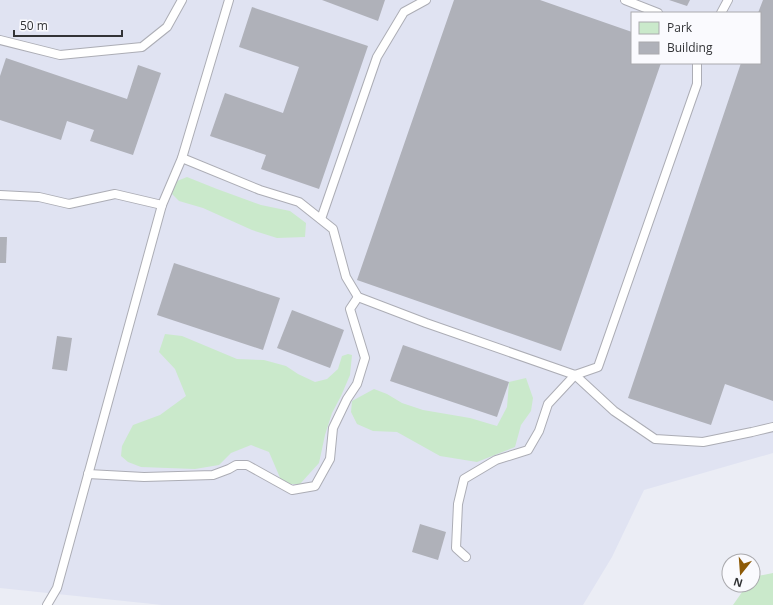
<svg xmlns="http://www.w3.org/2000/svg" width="773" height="605" font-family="'Open Sans',sans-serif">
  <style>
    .built { fill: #e0e3f2; fill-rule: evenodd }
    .green { fill: #cae9cb }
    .building { fill: #afb1b9 }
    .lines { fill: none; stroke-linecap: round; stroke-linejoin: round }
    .lane-casing { stroke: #acadb5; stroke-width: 10 }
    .lane { stroke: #fff; stroke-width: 8 }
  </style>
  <rect width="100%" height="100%" fill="#ebedf5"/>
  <path class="built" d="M0,0H773V453L644,490L612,557L583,605H162L0,588ZM632,13H760V63H632Z"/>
  <g class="green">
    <polygon points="187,177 217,189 261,205 290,211 306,223 305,237 277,238 252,230 203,208 179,201 171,193 177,181"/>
    <polygon points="165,334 182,336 237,359 264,360 286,366 298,374 315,382 327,379 338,369 342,356 348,354 352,355 350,375 341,396 332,413 325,435 319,463 300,484 290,484 281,480 269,452 251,445 231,453 219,465 195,469 141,467 128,462 121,456 122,446 133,425 160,415 186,396 175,369 159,352"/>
    <polygon points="526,378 533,398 531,411 521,425 515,447 477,462 440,456 397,432 373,431 357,424 351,412 352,401 374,389 387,394 402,403 423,410 470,418 497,426 507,407 509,382"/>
    <polygon points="773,573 773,605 733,605 747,585 753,585 753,577"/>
  </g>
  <g class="building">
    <polygon points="322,0 385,0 378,21"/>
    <polygon points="454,0 540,0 632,32 632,63 661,63 561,351 357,280"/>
    <polygon points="669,0 690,0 687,6"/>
    <polygon points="763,0 773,0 773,401 725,384 711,425 628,398 741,63 760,63 760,13 758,13"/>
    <polygon points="252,7 368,46 319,189 261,169 266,155 210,136 225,93 283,113 299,67 239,47"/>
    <polygon points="6,58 127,99 138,65 161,73 133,155 90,141 94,130 67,121 61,140 0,120 0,76"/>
    <polygon points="0,237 7,237 6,263 0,263"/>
    <polygon points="174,263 280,298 263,350 157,315"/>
    <polygon points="292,310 344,330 330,368 277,348"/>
    <polygon points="57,336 72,338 67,371 52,369"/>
    <polygon points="403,345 509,382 497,417 390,381"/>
    <polygon points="420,524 446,532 438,560 412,552"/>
  </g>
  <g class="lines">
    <defs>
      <g id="lane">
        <polyline points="625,0 658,13"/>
        <polyline points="721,13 728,0"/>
        <polyline points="0,40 60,55 142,47 167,27 182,0"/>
        <polyline points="182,158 260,190 299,202 333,229 346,277 358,297 426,323 575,375 598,367 697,84 697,63"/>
        <polyline points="0,195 39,197 69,204 115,194 162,205"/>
        <polyline points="321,219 377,57 404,12 426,0"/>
        <polyline points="88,474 144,477 213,475 229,469 236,465 247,465 292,490 315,486 330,459 333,428 347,399 357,384 365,358 350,309 358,297"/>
        <polyline points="466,557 456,548 458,504 464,479 496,460 528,450 539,431 548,404 575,375 614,411 655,439 703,442 752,432 773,427"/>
        <polyline points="47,605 57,588 162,205 182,158 229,0"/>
      </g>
    </defs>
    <use href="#lane" class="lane-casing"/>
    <use href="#lane" class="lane"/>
  </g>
  <rect x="631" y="12" width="130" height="52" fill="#fafafe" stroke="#aaaaae"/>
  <rect x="639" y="22" width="20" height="12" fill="#cae9cb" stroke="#aaaaae"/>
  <text x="667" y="32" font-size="12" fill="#323336">Park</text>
  <rect x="639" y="42" width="20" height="12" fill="#afb1b9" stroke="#aaaaae"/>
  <text x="667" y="52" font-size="12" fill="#323336">Building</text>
  <g transform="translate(741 573) rotate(197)"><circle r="19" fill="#fafafe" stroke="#aaaaae"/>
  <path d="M0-3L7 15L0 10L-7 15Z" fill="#8d5a07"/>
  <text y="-6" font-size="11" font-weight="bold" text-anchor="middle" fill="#323336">N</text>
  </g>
  <path d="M14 30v6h108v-6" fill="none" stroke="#323336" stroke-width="2"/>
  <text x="20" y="30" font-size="12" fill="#323336" stroke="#fafafe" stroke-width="3" paint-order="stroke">50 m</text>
</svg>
